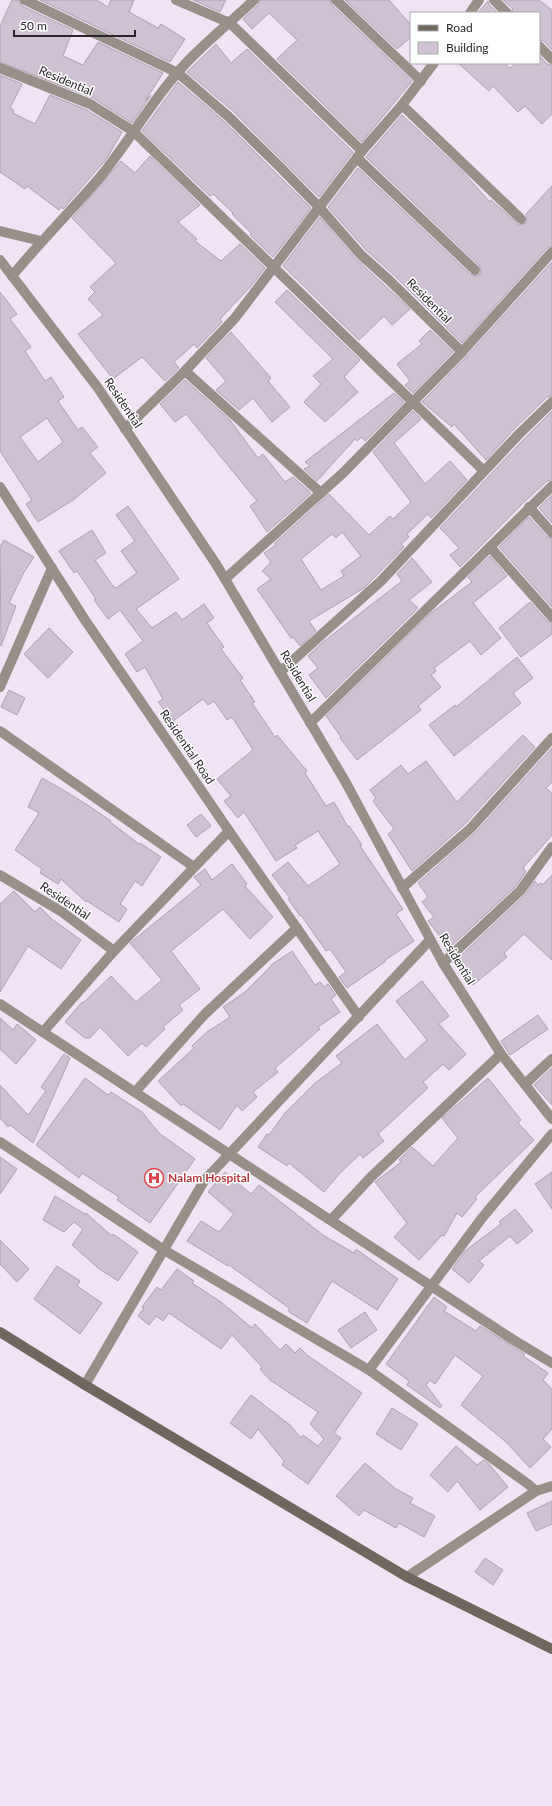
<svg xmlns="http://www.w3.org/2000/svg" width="552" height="1806" font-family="Lato,sans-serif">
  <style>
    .building { fill: #cec1d1; stroke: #b0a2b2; fill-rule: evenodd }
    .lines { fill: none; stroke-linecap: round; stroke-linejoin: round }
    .minor { stroke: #969089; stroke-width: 10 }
    .secondary { stroke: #6f675d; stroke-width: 10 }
    .labels { text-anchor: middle; stroke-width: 3; stroke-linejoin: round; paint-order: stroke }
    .street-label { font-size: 12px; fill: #2a252c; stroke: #fff }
    .health-label { font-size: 12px; font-weight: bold; fill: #be3a42; stroke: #fff; text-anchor: start }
  </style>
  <rect width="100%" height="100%" fill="#efe3f4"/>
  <g class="building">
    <polygon points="12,0 19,0 22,6 73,30 63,56 83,65 98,42 163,73 145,101 151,95 132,123 93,98 0,62 0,26"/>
    <polygon points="40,0 97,0 108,7 111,0 134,0 129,12 158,28 161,24 185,39 170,62"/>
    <polygon points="193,0 226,0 220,12"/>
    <polygon points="260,0 330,0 332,5 412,81 362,142 277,59 297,40 269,13 252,29 243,19 258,5"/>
    <polygon points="345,0 389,0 411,25 411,37 397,49"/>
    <polygon points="503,0 539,0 552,10 552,50 544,41 539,40 539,13 513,13 512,8"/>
    <polygon points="488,1 489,5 498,13 478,13"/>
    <polygon points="216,44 231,63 247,49 353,152 319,197 234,112 187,72"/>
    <polygon points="539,55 547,64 552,65 552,114 542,124 525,106 518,112 493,86 489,91 458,63 504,63 510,68 516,63 539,63"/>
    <polygon points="0,75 22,84 10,108 14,110 13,113 35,124 50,95 87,110 122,132 107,158 63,209 61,207 59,210 27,186 25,189 0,172"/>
    <polygon points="178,82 225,122 311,208 273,257 250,235 251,233 232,214 233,213 213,194 210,196 142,131"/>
    <polygon points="402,115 462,171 490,202 491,200 519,225 526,223 527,218 526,214 552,186 552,246 547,248 462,343 394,275 366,250 328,207 358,168 471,275 476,276 480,274 481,269 479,265 366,157"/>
    <polygon points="150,156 200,205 178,222 197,239 195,241 221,261 240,244 265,268 251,286 220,319 222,322 197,348 194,344 174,362 179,368 165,381 142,357 113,379 78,334 103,315 88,299 95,292 90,287 116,263 72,218 121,161 135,173"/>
    <polygon points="320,217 356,259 410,309 392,325 384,316 359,340 283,266"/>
    <polygon points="552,262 552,396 547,397 514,429 486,460 454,424 452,427 422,402 467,356"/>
    <polygon points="287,290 360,360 344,377 358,392 325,422 304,402 321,384 313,376 333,359 275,302"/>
    <path d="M0,292L17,314L10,319L31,347L25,351L45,381L51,377L64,397L58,401L78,430L82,427L98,447L90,453L106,473L73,500L38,522L26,504L32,500L0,451ZM47,418L63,442L38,462L20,437Z"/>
    <polygon points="430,330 453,352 413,393 405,385 410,381 397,364 422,344 419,341"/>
    <polygon points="231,332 271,378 268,381 290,407 272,422 253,398 239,410 216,390 226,381 206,358"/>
    <polygon points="185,380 230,420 258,458 263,454 285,482 293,477 311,493 267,532 250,506 257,501 186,414 175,422 160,404"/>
    <polygon points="394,393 404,402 365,441 362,437 357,441 355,439 317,481 304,469 310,466 305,462"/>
    <path d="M413,411L421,419L394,443L425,484L450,461L467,480L431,518L428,514L407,534L409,537L401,544L404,547L364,588L309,621L316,631L300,646L293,637L291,638L257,589L271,579L262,571L271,562L264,553L276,545L275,543L329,494L369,535L390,516L393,519L411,502L373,452ZM342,532L361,556L341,571L344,576L321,590L301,559L332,534L336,538Z"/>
    <polygon points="552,411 552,480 547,481 524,502 460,567 450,555 459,548 440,528 524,439"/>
    <polygon points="552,495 552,523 539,508"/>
    <polygon points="128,506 179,579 136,609 152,628 176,612 182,620 204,604 214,618 207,623 224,647 221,649 243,678 240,680 255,702 252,703 275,737 277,735 307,771 305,773 326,806 334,802 348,827 349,826 362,845 360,846 377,871 403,909 396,914 414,941 385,960 386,961 347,988 339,977 346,972 330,949 326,951 301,915 300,916 288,899 290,898 272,875 288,862 308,886 340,864 318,831 295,845 297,848 276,861 244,812 238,818 224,801 231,796 217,779 253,750 232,717 227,720 214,701 208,705 203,699 173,721 158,702 163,699 145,667 137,672 125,654 143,641 120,610 108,619 94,600 96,599 77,571 74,573 59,551 92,530 106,553 95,560 113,586 116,588 137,573 121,551 135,541 116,515"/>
    <polygon points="529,517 547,537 552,539 552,607 499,547"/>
    <polygon points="4,540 34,557 23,574 9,603 16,606 1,646 0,547"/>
    <polygon points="490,556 507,576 473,603 501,638 481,655 470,641 434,668 436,671 431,675 441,687 418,706 421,710 357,760 340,738 341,737 326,716 431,613 472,582 468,577"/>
    <polygon points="412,558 432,582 409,600 418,608 326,698 309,675 318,668 308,656 323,642 402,581 397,574"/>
    <polygon points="530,602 547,621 552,623 552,634 521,657 499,628"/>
    <polygon points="49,628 73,652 48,678 24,654"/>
    <polygon points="517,657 533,678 513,693 521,703 454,756 429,725 455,705 456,707"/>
    <polygon points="9,690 25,698 17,715 1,707"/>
    <polygon points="523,735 535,747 465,824 412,871 388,834 394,829 373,801 376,798 370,790 401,765 408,774 426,761 457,802"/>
    <polygon points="552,748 552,782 546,788 552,793 552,835 523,868 526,872 515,887 449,948 428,921 434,917 422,902 428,897 418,883 475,833"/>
    <polygon points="42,778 60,788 89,806 111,821 110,822 139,844 140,843 161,857 142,886 135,881 120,904 127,909 119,922 87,901 86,902 61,879 58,884 40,873 42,869 15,850 39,813 28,807"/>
    <polygon points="201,814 211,826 196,837 187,825"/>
    <polygon points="232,864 247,884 245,886 273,917 250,939 223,909 171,951 200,989 179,1005 183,1010 163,1027 165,1029 146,1047 142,1043 128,1056 100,1027 90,1038 85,1038 65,1022 82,1002 83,1003 111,976 136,1002 162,980 130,943 201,885 194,877 205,869 212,880"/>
    <polygon points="552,875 552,960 524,934 504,953 507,957 473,985 454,962 524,896 535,881 538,885 541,883 542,885"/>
    <polygon points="14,891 35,912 40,907 53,920 81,940 61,969 28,946 0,992 0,904"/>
    <polygon points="292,951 315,985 320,982 324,987 328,984 336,995 331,999 340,1012 318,1027 320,1029 275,1068 278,1072 253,1092 257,1097 242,1111 237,1105 220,1130 183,1104 181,1106 158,1081 194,1048 192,1046 207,1032 230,1017 223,1007 245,992 271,966 271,965"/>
    <polygon points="422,981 449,1016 439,1024 466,1054 449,1070 443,1064 423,1082 428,1088 378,1134 384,1141 363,1158 360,1154 340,1173 324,1192 289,1163 287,1166 258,1147 267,1134 269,1135 285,1113 315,1083 342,1063 336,1056 377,1024 405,1060 427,1040 396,1001"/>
    <polygon points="538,1015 548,1029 510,1055 501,1041"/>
    <polygon points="0,1018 13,1030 17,1024 36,1040 16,1064 0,1049"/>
    <polygon points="64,1054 70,1058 33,1143 10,1125 8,1127 0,1118 0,1085 28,1115 46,1091 41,1087"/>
    <polygon points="552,1068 552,1105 534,1085"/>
    <polygon points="85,1078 108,1095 111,1092 142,1112 159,1133 195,1159 150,1223 117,1200 119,1197 82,1173 79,1178 36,1145"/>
    <polygon points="488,1078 521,1120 518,1123 534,1140 475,1197 477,1199 462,1217 457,1213 444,1236 442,1235 419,1260 394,1237 407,1223 375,1182 401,1162 399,1160 412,1147 433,1166 458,1138 442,1118"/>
    <polygon points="0,1157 17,1169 0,1194"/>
    <polygon points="225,1172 251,1194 259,1185 323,1235 354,1253 356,1249 398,1279 377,1310 332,1281 307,1323 289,1312 289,1308 229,1265 228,1266 187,1241 201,1221 219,1232 234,1214 208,1192"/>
    <polygon points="552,1172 552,1209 535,1184"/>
    <polygon points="55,1196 85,1214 86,1213 112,1236 113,1234 138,1252 118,1281 98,1268 72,1245 83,1229 74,1222 64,1232 43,1220"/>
    <polygon points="515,1209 533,1231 517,1244 510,1236 479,1261 484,1265 469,1283 452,1269 466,1250 501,1224 499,1222"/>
    <polygon points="0,1240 29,1269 17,1282 0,1264"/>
    <polygon points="57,1266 80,1281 77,1286 102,1303 80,1334 34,1299"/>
    <polygon points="177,1269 194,1281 192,1283 221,1302 252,1328 255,1324 280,1350 286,1344 295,1353 300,1348 307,1355 362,1393 334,1433 341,1438 308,1484 282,1465 284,1461 258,1429 251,1439 230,1423 251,1395 290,1425 301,1438 303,1435 318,1446 324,1439 310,1424 318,1412 270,1380 260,1369 262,1367 232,1335 221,1349 169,1313 163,1321 156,1316 149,1325 138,1316 144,1308 142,1307 157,1287 161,1290"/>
    <polygon points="434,1297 447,1307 444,1311 476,1331 480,1326 525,1354 523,1356 548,1373 543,1380 552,1389 552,1429 543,1439 551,1447 530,1468 506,1442 461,1405 483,1376 455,1355 435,1384 430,1380 426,1385 442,1406 440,1408 407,1385 409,1381 386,1364"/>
    <polygon points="365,1312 377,1330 351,1348 338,1330"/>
    <polygon points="392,1408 418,1424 401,1450 376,1434"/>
    <polygon points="456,1446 477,1465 484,1460 489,1464 508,1487 480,1510 457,1481 448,1492 430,1475"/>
    <polygon points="365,1463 396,1489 413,1498 410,1503 435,1516 424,1537 399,1523 396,1528 364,1510 359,1516 336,1496"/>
    <polygon points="552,1501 552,1524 536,1531 527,1513"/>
    <polygon points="485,1558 503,1570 493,1585 475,1572"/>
  </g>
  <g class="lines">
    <g class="minor">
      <polyline points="25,0 178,73 229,117 280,167 320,208 361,255 389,280 462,352"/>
      <polyline points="176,0 230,23 362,151"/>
      <polyline points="336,0 421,81"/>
      <polyline points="494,0 507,13"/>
      <polyline points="470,13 479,0"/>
      <polyline points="539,46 552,59"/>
      <polyline points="0,68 90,104 133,131 484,471"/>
      <polyline points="402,105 521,219"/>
      <polyline points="357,158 475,270"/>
      <polyline points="0,231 41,241"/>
      <polyline points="0,260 98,388 216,564 345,781 443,963 501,1054 552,1119"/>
      <path d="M12,276C40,242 72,210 101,176C131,139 154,97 187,62C208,40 232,21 254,0"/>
      <polyline points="185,371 321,493"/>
      <polyline points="125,429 185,371 235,318 362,151 402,105 434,63"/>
      <polyline points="0,487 85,620 229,831 359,1017"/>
      <polyline points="529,507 552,533"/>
      <polyline points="490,547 552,486"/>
      <polyline points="225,579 343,473 462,352 552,252"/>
      <polyline points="280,672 381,581 519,434 552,402"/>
      <polyline points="0,687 52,568"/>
      <polyline points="310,723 490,547 552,617"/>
      <polyline points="0,731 194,867"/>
      <polyline points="0,875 62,912 114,951"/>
      <polyline points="402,888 470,829 552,738"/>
      <polyline points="443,963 520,891 552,847"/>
      <polyline points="0,1004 512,1339 552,1363"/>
      <polyline points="43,1032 114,951 229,831"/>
      <polyline points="525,1084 552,1059"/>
      <polyline points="135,1092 205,1014 297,928"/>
      <polyline points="0,1142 164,1250 369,1370 528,1484 536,1491"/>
      <polyline points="331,1220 371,1177 501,1054"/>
      <polyline points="369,1370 482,1218 552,1134"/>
      <polyline points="85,1385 204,1181 430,940"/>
      <polyline points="407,1577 536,1491 552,1486"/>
    </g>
    <polyline class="secondary" points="0,1332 85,1385 407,1577 552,1649"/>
  </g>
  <defs>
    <symbol id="hospital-ring" viewBox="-11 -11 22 22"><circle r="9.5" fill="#fff" stroke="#e0444e" stroke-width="1.5"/><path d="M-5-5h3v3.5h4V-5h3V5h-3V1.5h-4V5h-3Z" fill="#e0444e"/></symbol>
  </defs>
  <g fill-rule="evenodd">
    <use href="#hospital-ring" x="143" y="1167" width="22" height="22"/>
  </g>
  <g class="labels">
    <g class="street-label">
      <text transform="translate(66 81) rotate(23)" y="4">Residential</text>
      <text transform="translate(429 301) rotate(45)" y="4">Residential</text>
      <text transform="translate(123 403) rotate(56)" y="4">Residential</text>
      <text transform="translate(298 676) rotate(59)" y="4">Residential</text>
      <text transform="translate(187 747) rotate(56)" y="4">Residential Road</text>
      <text transform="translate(65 901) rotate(34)" y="4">Residential</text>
      <text transform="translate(457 959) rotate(59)" y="4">Residential</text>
    </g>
    <g class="health-label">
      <text x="168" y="1182">Nalam Hospital</text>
    </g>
  </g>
  <rect x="410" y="12" width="130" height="52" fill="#ffffff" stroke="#aaa8ab"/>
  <rect x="418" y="25" width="20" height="6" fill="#6f675d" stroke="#aaa8ab"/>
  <text x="446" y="32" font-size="12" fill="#2a252c">Road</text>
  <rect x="418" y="42" width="20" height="12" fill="#cec1d1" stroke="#aaa8ab"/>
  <text x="446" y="52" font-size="12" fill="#2a252c">Building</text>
  <path d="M14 30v6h121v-6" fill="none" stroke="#2a252c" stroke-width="2"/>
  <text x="20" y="30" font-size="12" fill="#2a252c" stroke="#ffffff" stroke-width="3" paint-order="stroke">50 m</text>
</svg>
